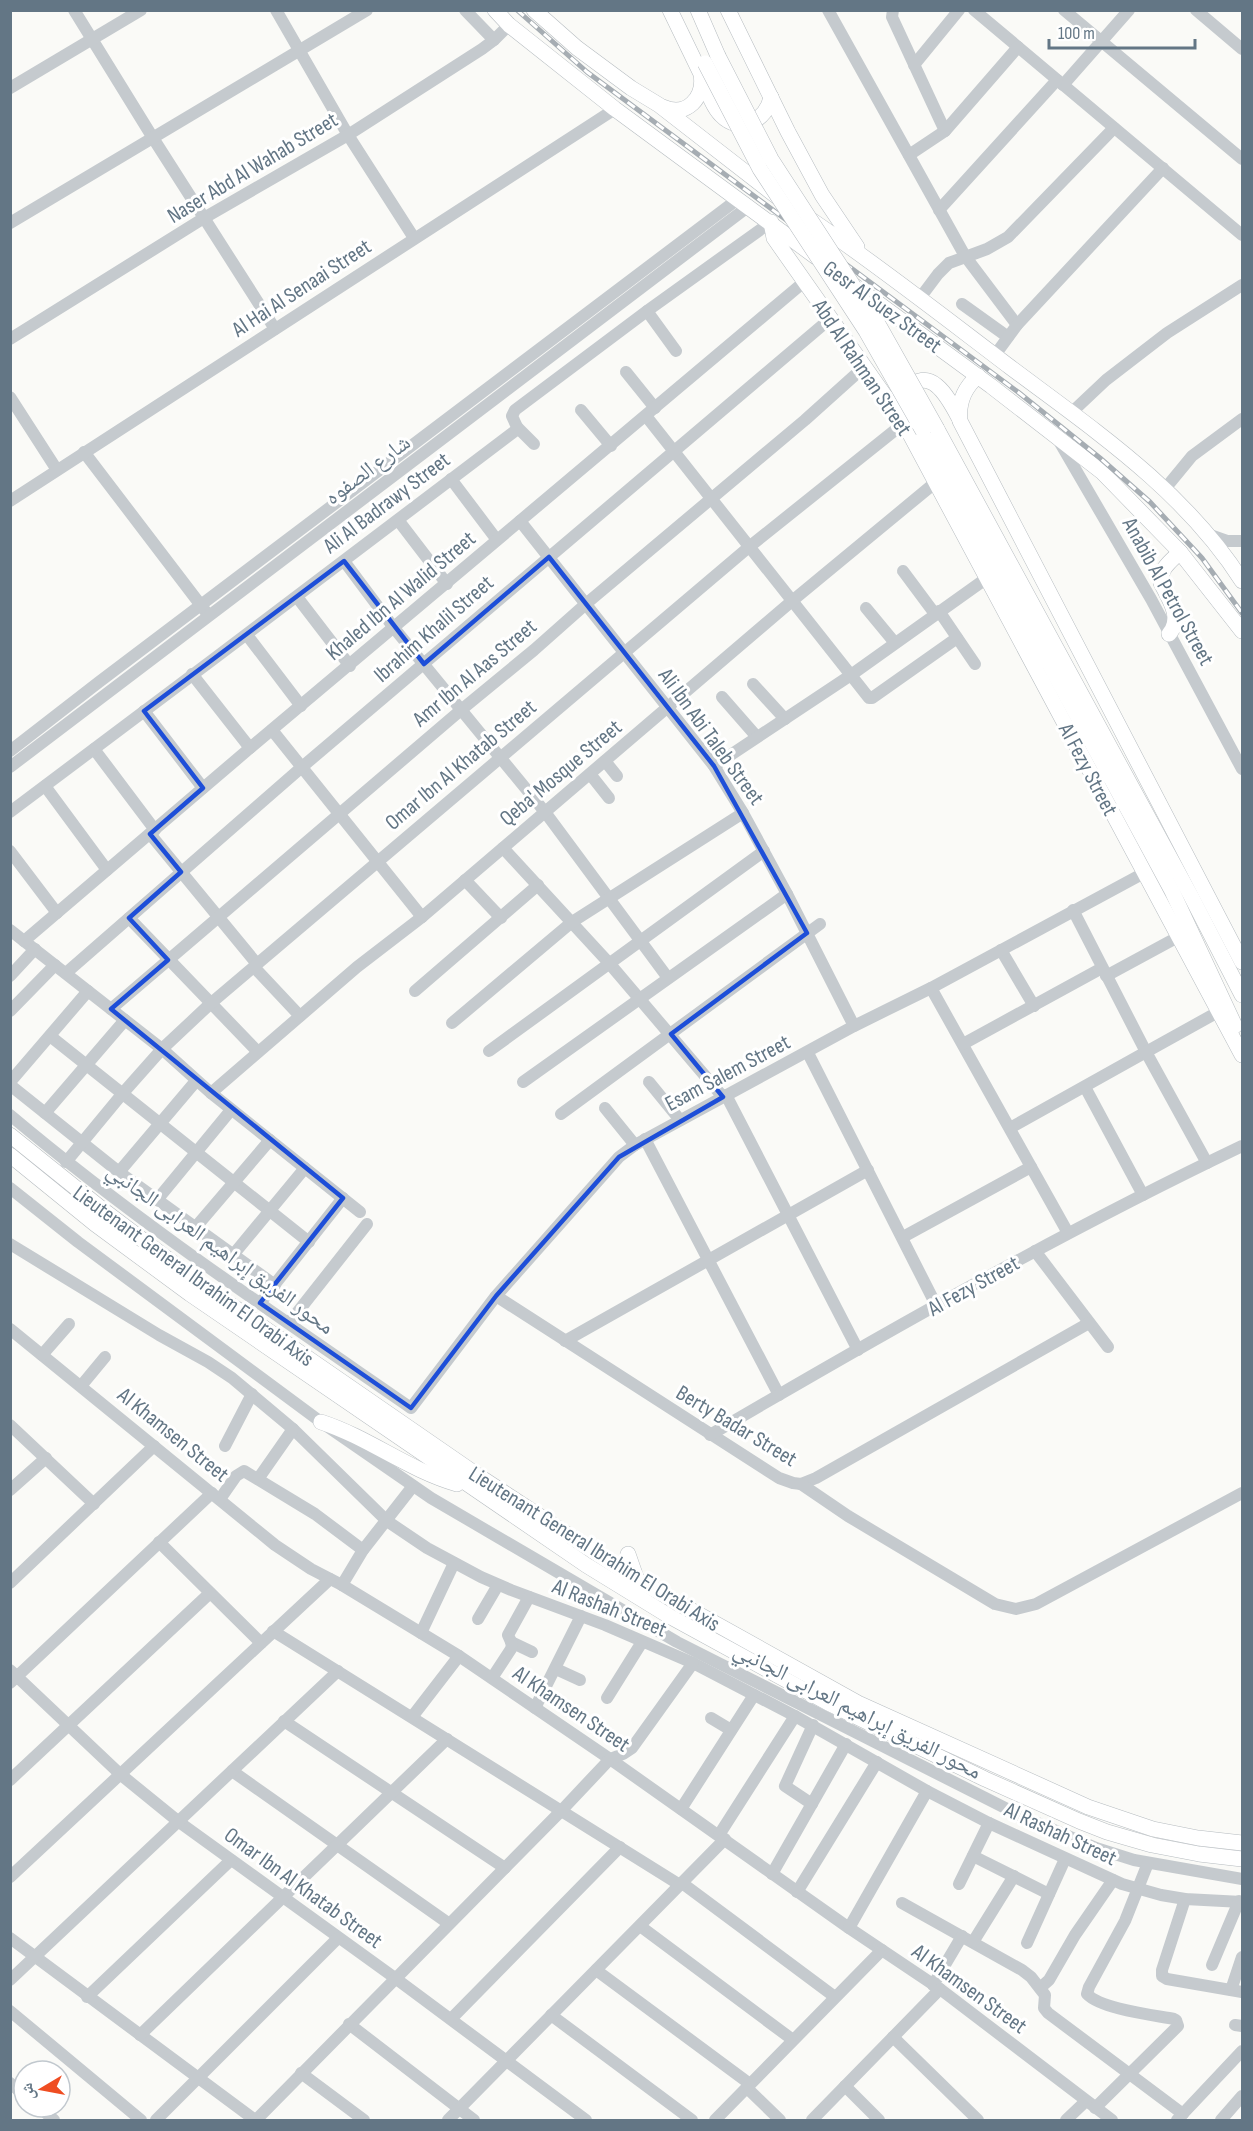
<svg xmlns="http://www.w3.org/2000/svg" width="1253" height="2131" font-family="'Sofia Sans Condensed','Noto Naskh Arabic',sans-serif">
  <style>
    .lines { fill: none; stroke-linecap: round; stroke-linejoin: round }
    .major-casing { stroke: #b6bcc0; stroke-width: 16 }
    .minor { stroke: #c5cace; stroke-width: 12 }
    .major { stroke: #fff; stroke-width: 15 }
    .rail-casing { stroke: #a6adb3; stroke-width: 5 }
    .rail { stroke: #fff; stroke-width: 3; stroke-dasharray: 9; stroke-linecap: butt }
    .major-bridge-casing { stroke: #b6bcc0; stroke-width: 16; stroke-linecap: butt }
    .major-bridge { stroke: #fff; stroke-width: 15 }
    .marked { fill: none; stroke: #1d4ed8; stroke-width: 4.5; stroke-linejoin: round }
    .labels { text-anchor: middle; stroke-width: 6; stroke-linejoin: round; paint-order: stroke }
    .street-label { font-size: 22px; fill: #637685; stroke: #fff }
  </style>
  <rect width="100%" height="100%" fill="#fafaf7"/>
  <g class="lines">
    <defs>
      <g id="major">
        <polyline points="495,10 509,25 615,109 816,257"/>
        <polyline points="534,10 577,48 631,88 659,105 780,199"/>
        <polyline points="698,10 718,56"/>
        <polyline points="728,10 788,132 822,195 857,247"/>
        <path d="M702,77C707,89 712,106 721,115C740,135 767,120 771,97"/>
        <path d="M663,107C687,118 705,97 701,74L670,10"/>
        <path d="M810,219C879,266 944,317 1010,367C1094,430 1185,491 1242,581"/>
        <polyline points="771,222 774,238 904,423 1242,1055"/>
        <polyline points="852,284 991,386 1102,472 1180,552 1242,631"/>
        <path d="M978,376C964,388 958,403 960,421L1242,962"/>
        <path d="M903,392C930,362 948,397 959,418"/>
        <polyline points="937,429 1191,896 1242,995"/>
        <polyline points="923,431 1172,891 1235,1026"/>
        <path d="M1169,634C1183,618 1169,599 1161,583C1160,568 1170,562 1180,552"/>
        <polyline points="10,1135 107,1213 202,1285 480,1477 637,1580 858,1703 1088,1807 1153,1829 1198,1838 1242,1843"/>
        <polyline points="10,1155 95,1224 190,1294 586,1565 669,1616 828,1703 985,1779 1079,1821 1107,1832 1152,1845 1199,1854 1242,1859"/>
        <path d="M321,1422C370,1438 408,1470 457,1484"/>
        <polyline points="628,1554 637,1580"/>
      </g>
    </defs>
    <use href="#major" class="major-casing"/>
    <g class="minor">
      <polyline points="74,10 153,138 275,329"/>
      <polyline points="276,10 348,135 414,238"/>
      <polyline points="465,10 494,40"/>
      <polyline points="828,10 965,256 1017,325"/>
      <polyline points="893,10 892,17 945,131"/>
      <polyline points="974,10 1242,235"/>
      <polyline points="1064,10 1242,159"/>
      <polyline points="1196,10 1242,49"/>
      <polyline points="914,65 959,10"/>
      <polyline points="1063,85 1129,10"/>
      <polyline points="10,88 141,10"/>
      <polyline points="909,155 945,131 1018,47"/>
      <polyline points="939,210 1057,80"/>
      <polyline points="10,223 367,10"/>
      <polyline points="920,298 938,274 949,263 987,249 1008,237 1114,128"/>
      <polyline points="962,304 1008,337"/>
      <polyline points="647,311 676,351"/>
      <polyline points="10,339 204,218 348,135 482,49 494,40 509,25"/>
      <polyline points="995,355 1017,325 1163,168"/>
      <polyline points="626,372 655,408"/>
      <polyline points="10,397 57,470"/>
      <polyline points="581,410 611,446"/>
      <polyline points="1071,413 1106,380 1167,333 1242,285"/>
      <polyline points="646,416 869,698 872,698 957,638"/>
      <polyline points="517,427 534,444"/>
      <polyline points="1059,441 1151,599 1242,769"/>
      <polyline points="84,452 206,612"/>
      <polyline points="451,479 497,540"/>
      <polyline points="1164,490 1192,456 1242,419"/>
      <polyline points="10,501 615,109"/>
      <polyline points="398,520 447,584"/>
      <polyline points="520,521 714,766 743,813 787,894 854,1026"/>
      <polyline points="1210,535 1227,541 1242,541"/>
      <polyline points="344,561 394,628 545,812 668,978"/>
      <polyline points="903,571 935,614"/>
      <polyline points="297,597 350,666"/>
      <polyline points="866,608 895,643"/>
      <polyline points="939,611 975,664"/>
      <polyline points="247,635 301,706"/>
      <polyline points="192,674 250,748"/>
      <polyline points="753,684 785,719"/>
      <polyline points="722,697 757,737"/>
      <polyline points="144,711 203,788"/>
      <polyline points="272,730 422,917"/>
      <polyline points="94,749 155,830"/>
      <polyline points="10,751 99,682 738,199"/>
      <polyline points="605,761 617,776"/>
      <polyline points="714,766 851,675 987,578"/>
      <polyline points="10,767 749,206"/>
      <polyline points="590,774 609,798"/>
      <polyline points="45,786 107,870"/>
      <path d="M10,812C179,686 347,558 515,431L517,427L512,416L515,410L647,311L771,222"/>
      <polyline points="150,834 257,964"/>
      <polyline points="503,848 609,963 723,1097"/>
      <polyline points="10,851 57,913"/>
      <polyline points="465,880 501,918"/>
      <polyline points="129,918 258,1052"/>
      <polyline points="10,930 162,1049 211,1093 360,1212"/>
      <polyline points="24,941 250,748 804,282"/>
      <polyline points="1001,950 1034,1006"/>
      <polyline points="254,967 300,1016"/>
      <polyline points="66,973 302,767 831,318"/>
      <polyline points="10,976 35,949"/>
      <polyline points="1106,976 1178,937"/>
      <polyline points="931,988 1068,1233"/>
      <polyline points="415,991 538,885"/>
      <polyline points="111,1009 461,710 534,650 587,603 805,420 864,367"/>
      <polyline points="10,1011 55,965"/>
      <polyline points="452,1023 572,922 743,813"/>
      <polyline points="50,1036 309,1242"/>
      <polyline points="963,1044 1102,968"/>
      <polyline points="489,1051 764,851"/>
      <polyline points="808,1053 936,1305"/>
      <polyline points="10,1082 88,991"/>
      <polyline points="523,1082 787,894"/>
      <polyline points="649,1082 680,1120"/>
      <polyline points="10,1085 119,1172 275,1285"/>
      <polyline points="1085,1087 1143,1195"/>
      <polyline points="211,1093 357,967 422,917 792,601 936,482"/>
      <polyline points="726,1095 858,1350"/>
      <polyline points="605,1108 635,1145"/>
      <polyline points="45,1113 125,1020"/>
      <polyline points="561,1114 820,924"/>
      <path d="M10,1115C137,1222 275,1314 411,1408L496,1296L619,1157L635,1145L854,1026L931,988L1144,873"/>
      <polyline points="1010,1128 1146,1052 1073,910"/>
      <polyline points="645,1139 779,1395"/>
      <polyline points="66,1162 123,1093 162,1049 210,1004 749,547 904,423"/>
      <polyline points="1207,1163 1146,1052 1218,1012"/>
      <polyline points="119,1172 196,1081"/>
      <polyline points="10,1188 78,1242 321,1422 431,1498 677,1642 1019,1815 1096,1848 1134,1860 1242,1879"/>
      <polyline points="157,1200 231,1110"/>
      <polyline points="195,1228 270,1140"/>
      <polyline points="903,1237 1031,1167"/>
      <polyline points="10,1244 159,1335 208,1362 232,1378 293,1429 387,1521 427,1548 481,1577 511,1590 605,1625 693,1663 795,1716 927,1791 989,1823 1122,1884 1161,1895 1185,1899 1242,1902"/>
      <polyline points="1035,1251 1108,1347"/>
      <polyline points="233,1255 305,1168"/>
      <polyline points="496,1296 779,1478 793,1483 801,1484 816,1478 1089,1323"/>
      <polyline points="260,1303 343,1198"/>
      <polyline points="289,1323 367,1224"/>
      <polyline points="10,1329 275,1545 311,1569 342,1585 459,1656 610,1759 849,1928 940,1989 1112,2120"/>
      <polyline points="565,1341 868,1170"/>
      <polyline points="42,1355 69,1324"/>
      <polyline points="81,1386 105,1357"/>
      <polyline points="10,1425 94,1504"/>
      <path d="M710,1435C884,1333 1060,1233 1242,1146"/>
      <polyline points="225,1446 252,1394"/>
      <polyline points="258,1479 293,1429"/>
      <polyline points="801,1484 848,1516 995,1604 1016,1609 1036,1604 1242,1493"/>
      <polyline points="10,1490 46,1458"/>
      <polyline points="220,1499 236,1476 244,1471 315,1514 363,1550"/>
      <polyline points="159,1542 261,1643"/>
      <polyline points="10,1583 154,1446"/>
      <polyline points="342,1585 363,1550 413,1486"/>
      <polyline points="478,1619 498,1585"/>
      <polyline points="273,1631 680,1885"/>
      <polyline points="421,1633 454,1563"/>
      <polyline points="511,1642 532,1652"/>
      <polyline points="556,1669 580,1680"/>
      <polyline points="10,1670 120,1774 179,1822 395,1978 586,2120"/>
      <polyline points="492,1678 511,1649 512,1644 508,1635 529,1597"/>
      <polyline points="10,1683 212,1493"/>
      <polyline points="607,1698 642,1642"/>
      <polyline points="535,1708 581,1616"/>
      <polyline points="412,1717 459,1656"/>
      <polyline points="711,1718 731,1730"/>
      <polyline points="284,1721 505,1868"/>
      <polyline points="232,1771 448,1923"/>
      <polyline points="10,1780 210,1593"/>
      <polyline points="812,1804 785,1786 813,1725"/>
      <polyline points="681,1809 754,1695"/>
      <polyline points="719,1835 795,1716"/>
      <polyline points="973,1856 1049,1894"/>
      <polyline points="772,1874 846,1744"/>
      <polyline points="10,1877 330,1579"/>
      <polyline points="682,1883 835,1997"/>
      <polyline points="959,1884 989,1823"/>
      <polyline points="797,1892 877,1762"/>
      <polyline points="1185,1899 1162,1970 1162,1976 1167,1979 1242,1992"/>
      <polyline points="902,1903 1022,1970 1031,1977 1045,1995 1044,2008 1048,2013 1183,2114"/>
      <polyline points="640,1926 793,2040"/>
      <polyline points="849,1928 927,1791"/>
      <polyline points="10,1938 255,2120"/>
      <polyline points="973,1942 1014,1876"/>
      <polyline points="1027,1943 1065,1859"/>
      <polyline points="1212,1965 1239,1901"/>
      <polyline points="596,1970 750,2084"/>
      <polyline points="10,1980 338,1671"/>
      <polyline points="933,1985 962,1936"/>
      <polyline points="1040,1988 1049,1980 1075,1935 1113,1880"/>
      <polyline points="1231,1990 1242,1957"/>
      <polyline points="87,1997 231,1860"/>
      <polyline points="10,2011 141,2120"/>
      <polyline points="551,2015 692,2120"/>
      <polyline points="451,2019 620,1847"/>
      <polyline points="349,2024 474,2120"/>
      <polyline points="1235,2025 1242,2026"/>
      <polyline points="140,2035 447,1739"/>
      <polyline points="893,2037 978,2120"/>
      <polyline points="301,2073 364,2120"/>
      <polyline points="10,2083 24,2095"/>
      <polyline points="845,2086 879,2120"/>
      <polyline points="747,2088 780,2120"/>
      <polyline points="39,2107 54,2120"/>
      <path d="M1095,2108L1178,2026L1176,2020L1174,2019C1153,2015 1101,2009 1087,1994L1089,1987L1125,1921L1148,1863"/>
      <polyline points="156,2120 338,1938"/>
      <polyline points="256,2120 562,1810 610,1759 623,1754 632,1748 693,1663"/>
      <polyline points="448,2120 725,1839"/>
      <polyline points="715,2120 882,1950"/>
      <polyline points="812,2120 940,1989"/>
      <polyline points="1066,2120 1086,2101"/>
      <polyline points="1177,2120 1242,2051"/>
      <polyline points="1221,2120 1242,2096"/>
    </g>
    <use href="#major" class="major"/>
    <defs>
      <polyline id="rail" points="517,10 587,72 1018,392 1100,458 1150,502 1202,558 1242,613"/>
    </defs>
    <use href="#rail" class="rail-casing"/>
    <use href="#rail" class="rail"/>
    <defs>
      <g id="major-bridge">
        <polyline points="718,56 771,159 878,324 937,429"/>
        <polyline points="705,63 760,169 866,331 923,431"/>
      </g>
    </defs>
    <use href="#major-bridge" class="major-bridge-casing"/>
    <use href="#major-bridge" class="major-bridge"/>
  </g>
  <path class="marked" d="M549,557L714,766L807,933L671,1034L723,1097L619,1157L496,1296L411,1408L260,1303L343,1198L111,1009L168,960L129,918L181,872L150,834L203,788L144,711L344,561L424,664Z"/>
  <g class="labels">
    <g class="street-label">
      <text transform="translate(252 167) rotate(-31)" y="8">Naser Abd Al Wahab Street</text>
      <text transform="translate(301 287) rotate(-33)" y="8">Al Hai Al Senaai Street</text>
      <text transform="translate(883 306) rotate(36)" y="8">Gesr Al Suez Street</text>
      <text transform="translate(863 367) rotate(56)" y="8">Abd Al Rahman Street</text>
      <text transform="translate(367 469) rotate(-37)" y="8">شارع الصفوه</text>
      <text transform="translate(386 502) rotate(-37)" y="8">Ali Al Badrawy Street</text>
      <text transform="translate(1169 591) rotate(61)" y="8">Anabib Al Petrol Street</text>
      <text transform="translate(400 595) rotate(-40)" y="8">Khaled Ibn Al Walid Street</text>
      <text transform="translate(433 628) rotate(-41)" y="8">Ibrahim Khalil Street</text>
      <text transform="translate(474 672) rotate(-40)" y="8">Amr Ibn Al Aas Street</text>
      <text transform="translate(712 736) rotate(54)" y="8">Ali Ibn Abi Taleb Street</text>
      <text transform="translate(460 764) rotate(-40)" y="8">Omar Ibn Al Khatab Street</text>
      <text transform="translate(1089 769) rotate(62)" y="8">Al Fezy Street</text>
      <text transform="translate(560 772) rotate(-40)" y="8">Qeba' Mosque Street</text>
      <text transform="translate(727 1072) rotate(-28)" y="8">Esam Salem Street</text>
      <text transform="translate(221 1248) rotate(36)" y="8">محور الفريق إبراهيم العرابى الجانبي</text>
      <text transform="translate(194 1275) rotate(36)" y="8">Lieutenant General Ibrahim El Orabi Axis</text>
      <text transform="translate(973 1285) rotate(-29)" y="8">Al Fezy Street</text>
      <text transform="translate(737 1425) rotate(31)" y="8">Berty Badar Street</text>
      <text transform="translate(174 1434) rotate(39)" y="8">Al Khamsen Street</text>
      <text transform="translate(595 1548) rotate(32)" y="8">Lieutenant General Ibrahim El Orabi Axis</text>
      <text transform="translate(610 1607) rotate(22)" y="8">Al Rashah Street</text>
      <text transform="translate(572 1708) rotate(34)" y="8">Al Khamsen Street</text>
      <text transform="translate(858 1710) rotate(27)" y="8">محور الفريق إبراهيم العرابى الجانبي</text>
      <text transform="translate(1061 1833) rotate(25)" y="8">Al Rashah Street</text>
      <text transform="translate(304 1887) rotate(36)" y="8">Omar Ibn Al Khatab Street</text>
      <text transform="translate(970 1988) rotate(36)" y="8">Al Khamsen Street</text>
    </g>
  </g>
  <rect width="1253" height="2131" fill="none" stroke="#637685" stroke-width="24"/>
  <g transform="translate(42 2089) rotate(260)"><circle r="28" fill="#ffffff" stroke="#c1c8ce" stroke-width="1.5"/>
  <path d="M0-4.5L10 22L0 15L-10 22Z" fill="#ef4d22"/>
  <text y="-9" font-size="16" font-weight="bold" text-anchor="middle" fill="#637685">ش</text>
  </g>
  <path d="M1049 39v9h146v-9" fill="none" stroke="#637685" stroke-width="3"/>
  <text x="1058" y="39" font-size="18" fill="#637685" stroke="#ffffff" stroke-width="4.5" paint-order="stroke">100 m</text>
</svg>
